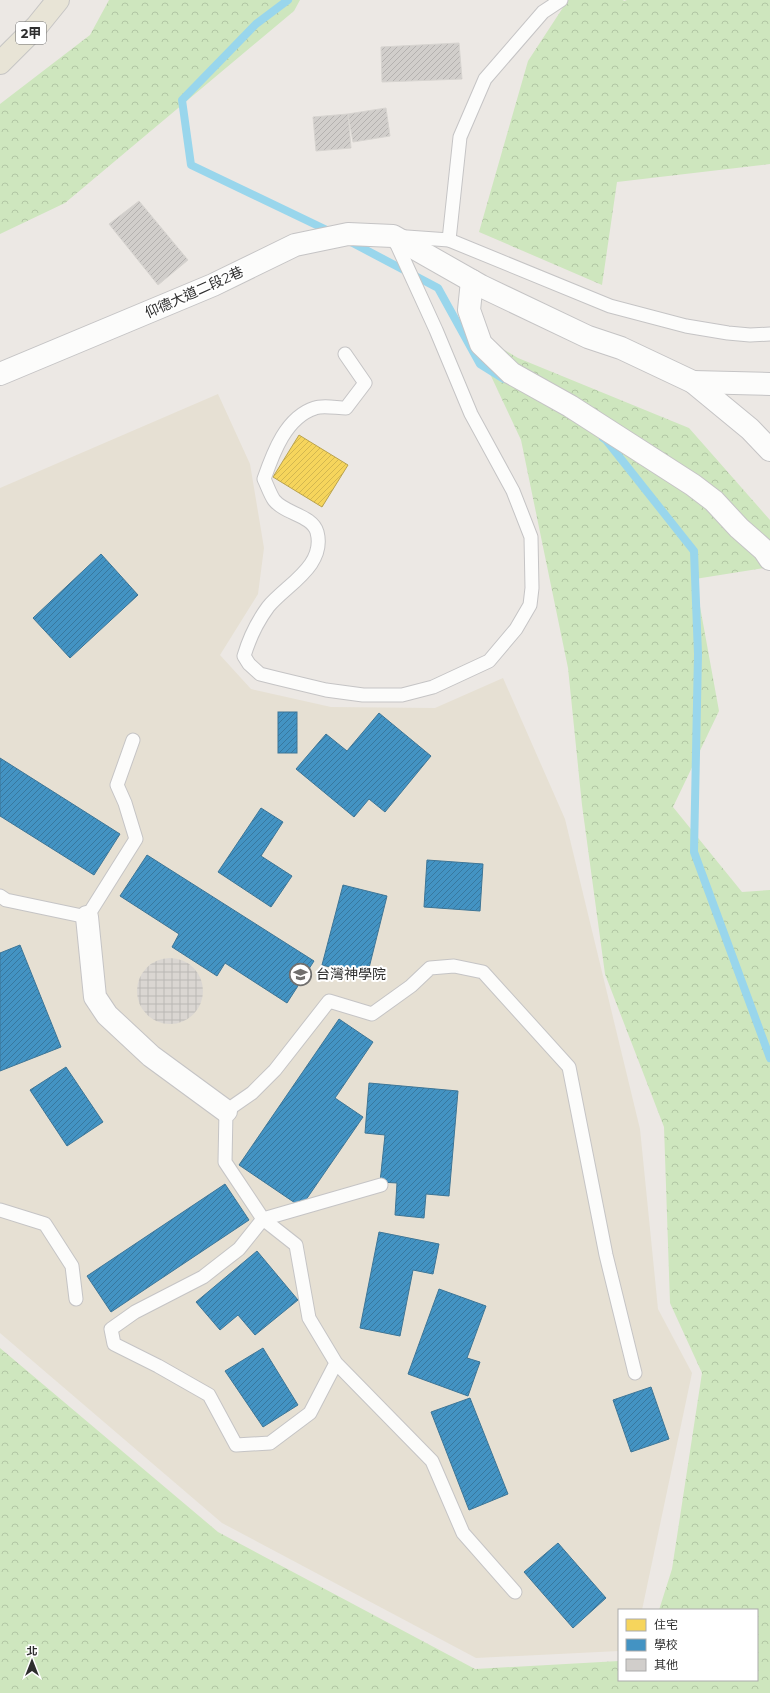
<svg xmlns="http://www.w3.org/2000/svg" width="770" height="1693" font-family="Montserrat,'Noto Sans TC',sans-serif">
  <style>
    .education { fill: #e6e0d3 }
    .forest { fill: url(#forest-crowns) }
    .plaza { fill: url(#plaza-grid) }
    .homes { fill: url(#homes-hatch); stroke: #baa34e }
    .schools { fill: url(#schools-hatch); stroke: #3d7596 }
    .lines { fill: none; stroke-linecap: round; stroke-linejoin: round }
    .stream { stroke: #99d6ec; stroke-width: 8 }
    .building { fill: url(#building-hatch); stroke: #d7d4d0 }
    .lane-casing { stroke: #c5c4c5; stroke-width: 15 }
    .street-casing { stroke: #c5c4c5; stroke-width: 24 }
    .primary-casing { stroke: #c6c5c4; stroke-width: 24 }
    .lane { stroke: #fcfcfb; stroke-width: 13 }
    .street { stroke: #fcfcfb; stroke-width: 22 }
    .primary { stroke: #e8e4d6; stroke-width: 22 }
    .labels { text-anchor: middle; stroke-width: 4; stroke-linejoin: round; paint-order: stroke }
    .shield { fill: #fff; stroke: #6d6d6d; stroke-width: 1 }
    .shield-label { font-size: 13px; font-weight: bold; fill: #2e2e2e }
    .street-label { font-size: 14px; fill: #2e2e2e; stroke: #fff }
    .poi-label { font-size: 14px; fill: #2e2e2e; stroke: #fff; text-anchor: start }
  </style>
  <defs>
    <pattern id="forest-crowns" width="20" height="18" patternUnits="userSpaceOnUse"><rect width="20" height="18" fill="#cee6be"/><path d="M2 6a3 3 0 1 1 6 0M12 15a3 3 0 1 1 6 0" fill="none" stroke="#b1c6a4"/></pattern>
    <pattern id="plaza-grid" width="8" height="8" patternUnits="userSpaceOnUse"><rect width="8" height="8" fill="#dad6d2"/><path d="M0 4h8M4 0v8" fill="none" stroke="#bbb8b5"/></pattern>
    <pattern id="homes-hatch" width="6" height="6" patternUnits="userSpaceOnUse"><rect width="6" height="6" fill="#f6d55c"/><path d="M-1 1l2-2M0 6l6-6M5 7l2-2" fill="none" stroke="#d3b750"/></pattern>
    <pattern id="schools-hatch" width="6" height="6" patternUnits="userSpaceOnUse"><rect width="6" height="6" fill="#4393c3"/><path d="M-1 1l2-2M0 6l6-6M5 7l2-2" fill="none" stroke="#38789f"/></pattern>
    <pattern id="building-hatch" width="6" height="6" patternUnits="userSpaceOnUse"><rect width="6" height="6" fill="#d1cecb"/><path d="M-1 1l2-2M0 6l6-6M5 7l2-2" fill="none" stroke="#b4b1af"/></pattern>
  </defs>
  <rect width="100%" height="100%" fill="#ece8e4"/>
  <polygon class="education" points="218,394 250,464 264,548 258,594 220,655 251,689 331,707 435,708 503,678 565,819 640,1129 658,1309 692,1373 642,1610 619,1610 619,1651 476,1658 222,1523 0,1333 0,488"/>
  <g class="forest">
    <polygon points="109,0 300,0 294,11 65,203 0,234 0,104 90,35"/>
    <polygon points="562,0 623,0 624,1 627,0 770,0 770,164 617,182 602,285 479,232 528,61 564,6"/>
    <polygon points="469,329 518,358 689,428 770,520 770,567 695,579 719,711 673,807 742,892 770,890 770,1693 0,1693 0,1348 218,1532 475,1669 619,1661 619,1680 757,1680 757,1610 659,1610 672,1569 702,1373 670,1303 664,1127 605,974 582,805 568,668 521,440"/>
  </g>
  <circle class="plaza" cx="170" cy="991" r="33"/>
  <polygon class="homes" points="299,435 348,465 322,507 273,477"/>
  <g class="schools">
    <polygon points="101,554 138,595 70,658 33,618"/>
    <rect x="278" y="712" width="19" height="41"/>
    <polygon points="379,713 431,756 385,812 369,799 354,817 296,769 326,734 347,751"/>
    <polygon points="0,758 120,834 94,875 0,816"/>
    <polygon points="261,808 283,822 261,856 292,876 271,907 218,872"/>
    <polygon points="147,855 314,961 287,1003 225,963 217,976 172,947 179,934 120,896"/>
    <polygon points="427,860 483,864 480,911 424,907"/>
    <polygon points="343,885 387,896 367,976 322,965"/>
    <polygon points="20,945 61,1047 0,1071 0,953"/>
    <polygon points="339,1019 373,1042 335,1098 363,1117 301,1207 239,1165"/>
    <polygon points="66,1067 103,1122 67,1146 30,1090"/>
    <polygon points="369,1083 458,1091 449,1196 426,1194 424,1218 395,1215 397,1183 380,1182 385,1135 365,1133"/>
    <polygon points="225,1184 249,1220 111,1312 87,1276"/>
    <polygon points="379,1232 439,1244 433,1274 413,1270 400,1336 360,1328"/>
    <polygon points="257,1251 298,1300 255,1335 238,1315 220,1330 196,1302"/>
    <polygon points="439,1289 486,1306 467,1358 480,1362 468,1396 408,1374"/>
    <polygon points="263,1348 298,1405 263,1427 225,1371"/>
    <polygon points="651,1387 669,1439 631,1452 613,1400"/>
    <polygon points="470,1398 508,1494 469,1510 431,1412"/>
    <polygon points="558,1543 606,1598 573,1628 524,1572"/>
  </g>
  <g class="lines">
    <g class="stream">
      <polyline points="288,0 256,24 182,100 191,165 333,233"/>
      <polyline points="349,241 438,288 480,364 504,379"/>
      <polyline points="603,438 606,440 694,551 698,654 694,852 770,1058"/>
    </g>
  </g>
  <g class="building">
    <polygon points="459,43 462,79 382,82 381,47"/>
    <polygon points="386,108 390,136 353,142 348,114"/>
    <polygon points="348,114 351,148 316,151 313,117"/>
    <polygon points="139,201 188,260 158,285 109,224"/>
  </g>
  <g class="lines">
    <defs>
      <g id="lane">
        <polyline points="449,240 460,137 485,79 543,12 561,0"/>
        <path d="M345,354L365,383L346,408C337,408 323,405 315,408C286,417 273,453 264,479C267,485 270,494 274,500C285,514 312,515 317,532C326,566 286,585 268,607C257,622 249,639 244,656L249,664L260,674L276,678L326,690L363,695H402L433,687L489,661L516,629L530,605L532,588L531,537L513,491L471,414L436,330L393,236L449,240L610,306L686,326L728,333L750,335L770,334"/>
        <polyline points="0,896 6,900 87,917 136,839 125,803 117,785 133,740"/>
        <polyline points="381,1185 263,1219 225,1162 226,1111 252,1093 275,1070 329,1001 372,1014 411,986 430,968 454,966 483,972 569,1067 606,1255 635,1373"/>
        <polyline points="0,1210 45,1224 72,1266 76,1299"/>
        <polyline points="336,1363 310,1413 270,1443 236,1445 209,1395 158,1366 114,1344 111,1329 135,1312 203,1277 239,1249 263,1219 296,1245 309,1318 336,1363 432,1461 463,1533 515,1592"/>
      </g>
      <g id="street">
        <polyline points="472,281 469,310 481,344 511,373 570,406 693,485 714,501 739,528 764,550 770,559"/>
        <polyline points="0,374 213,285 295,245 348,234 393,236 481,286 588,337 621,348 693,382 750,429 770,450"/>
        <polyline points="693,382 770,384"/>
        <polyline points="87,917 95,997 107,1015 151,1056 226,1111"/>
      </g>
      <polyline id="primary" points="0,63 37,26 58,0"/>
    </defs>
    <use href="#lane" class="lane-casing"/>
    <use href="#street" class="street-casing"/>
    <use href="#primary" class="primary-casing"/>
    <use href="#lane" class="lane"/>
    <use href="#street" class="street"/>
    <use href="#primary" class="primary"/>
  </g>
  <defs>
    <symbol id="university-ring" viewBox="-11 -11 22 22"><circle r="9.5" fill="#fff" stroke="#706f6e" stroke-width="1.5"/><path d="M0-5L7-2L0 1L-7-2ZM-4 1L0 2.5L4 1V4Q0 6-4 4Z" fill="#706f6e"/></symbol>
  </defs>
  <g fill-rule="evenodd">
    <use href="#university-ring" x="288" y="962" width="25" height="25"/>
  </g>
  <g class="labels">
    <rect class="shield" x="16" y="22" width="30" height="22" rx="3"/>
    <g class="shield-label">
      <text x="31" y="38">2甲</text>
    </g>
    <g class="street-label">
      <text transform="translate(194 292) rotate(-24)" y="5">仰德大道二段2巷</text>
    </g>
    <g class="poi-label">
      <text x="316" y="979">台灣神學院</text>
    </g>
  </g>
  <rect x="618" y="1609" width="140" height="72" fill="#ffffff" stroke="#ababab"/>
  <rect x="626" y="1619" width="20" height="12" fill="#f6d55c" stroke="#ababab"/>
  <text x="654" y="1629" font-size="12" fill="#2e2e2e">住宅</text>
  <rect x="626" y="1639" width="20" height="12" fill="#4393c3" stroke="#ababab"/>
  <text x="654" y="1649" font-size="12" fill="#2e2e2e">學校</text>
  <rect x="626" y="1659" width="20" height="12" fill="#d1cecb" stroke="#ababab"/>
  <text x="654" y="1669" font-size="12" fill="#2e2e2e">其他</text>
  <g transform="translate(32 1661)" stroke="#ffffff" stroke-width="3" paint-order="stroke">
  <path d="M0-3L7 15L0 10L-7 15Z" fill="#2e2e2e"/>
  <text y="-6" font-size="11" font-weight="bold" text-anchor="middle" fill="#2e2e2e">北</text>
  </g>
</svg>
